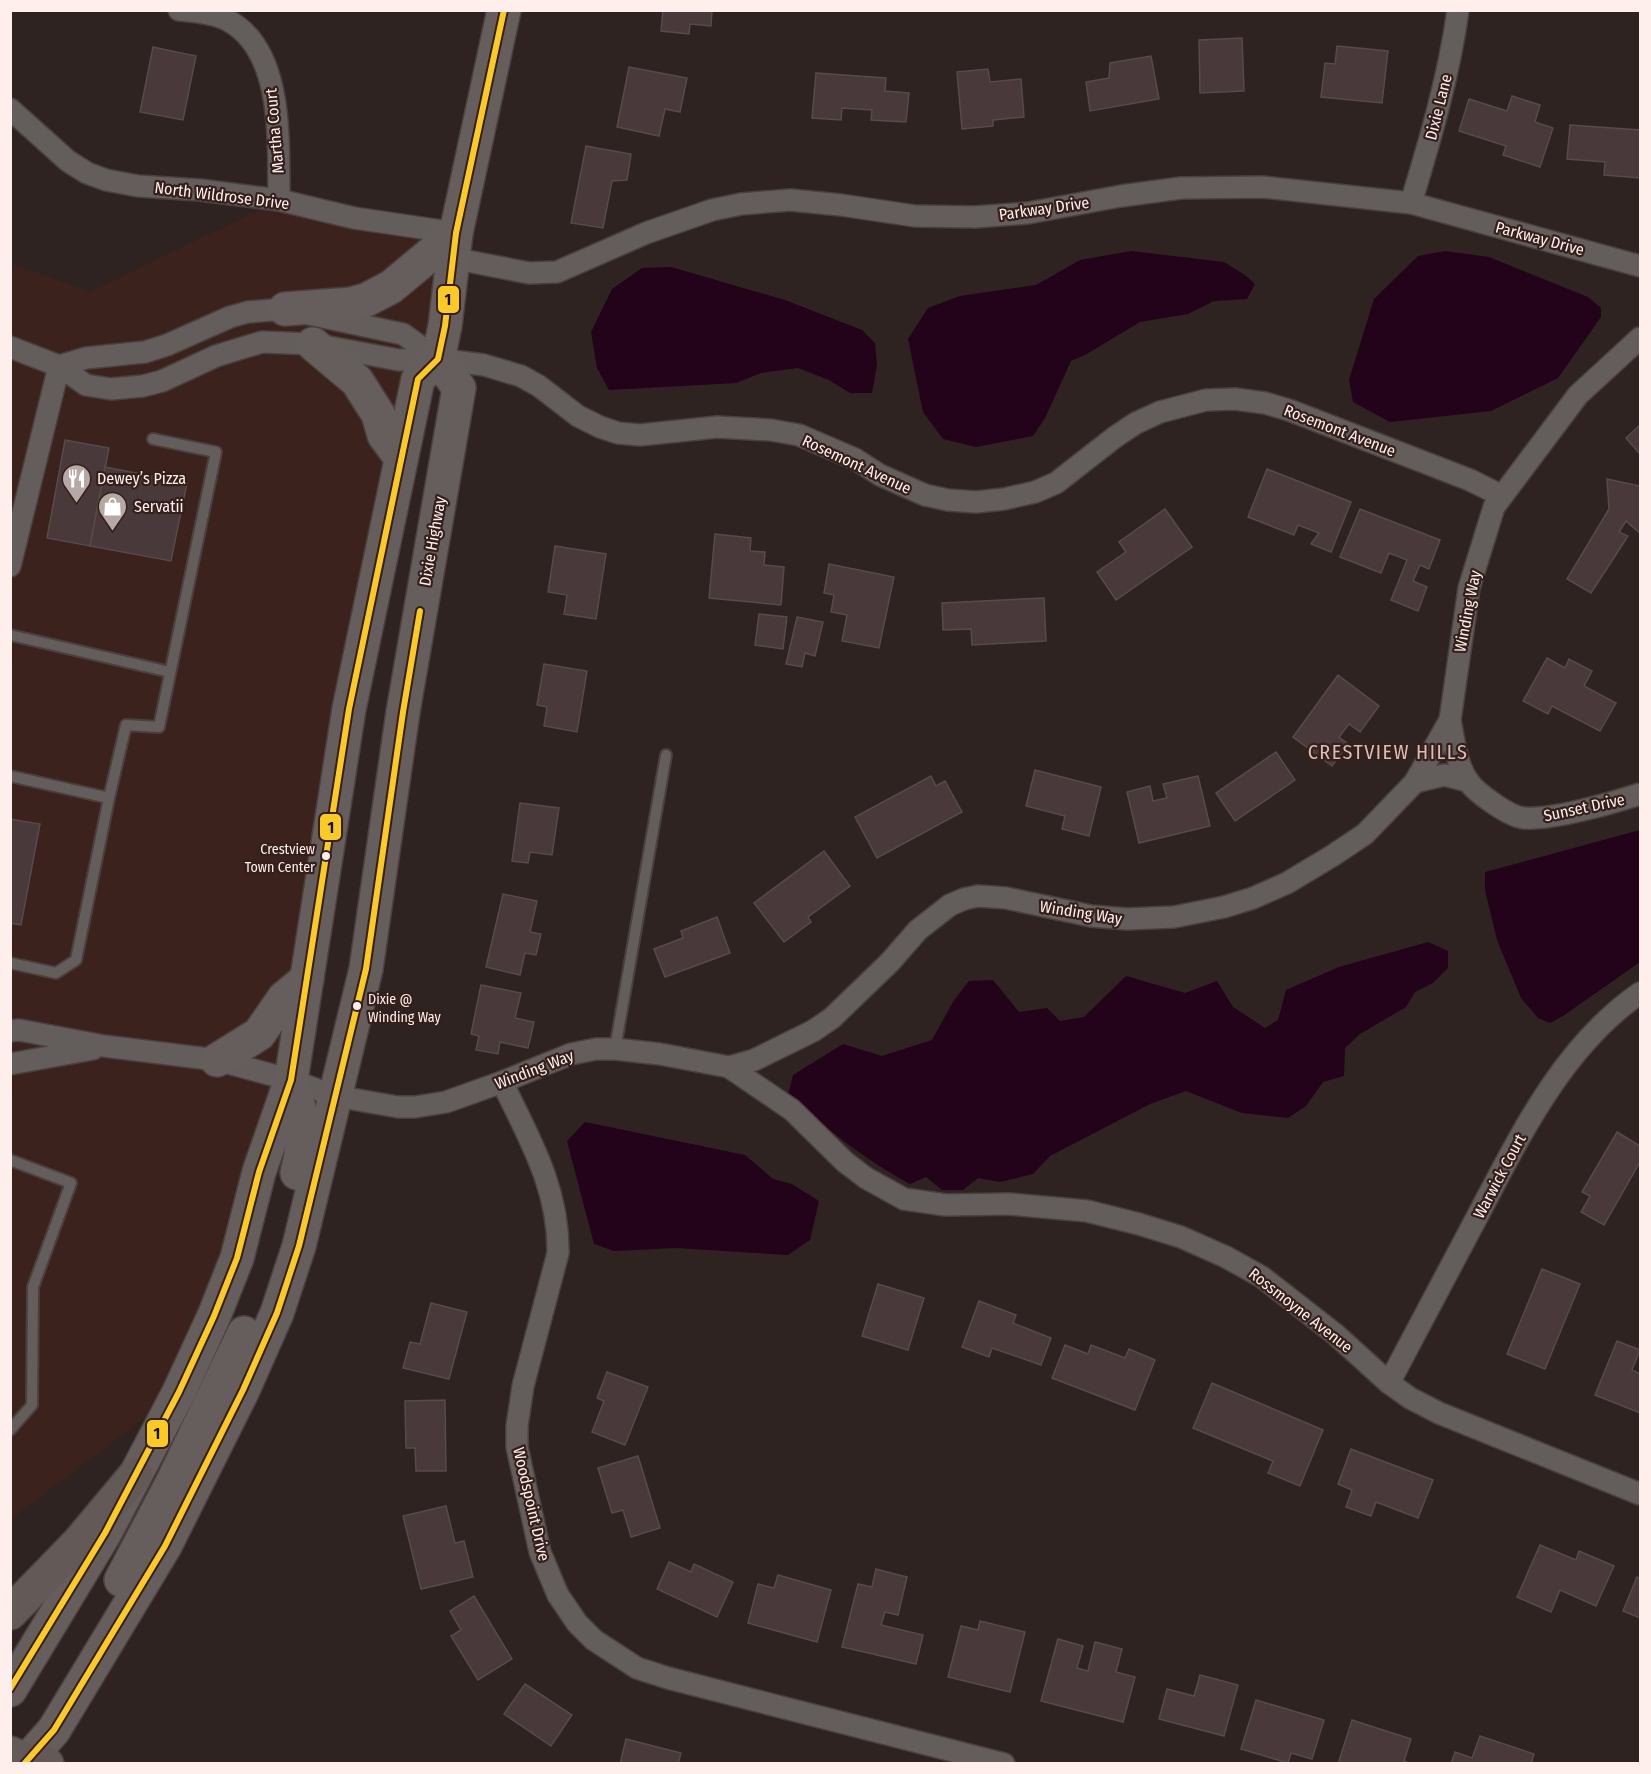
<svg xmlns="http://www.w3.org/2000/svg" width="1651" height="1774" font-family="'Fira Sans Condensed',sans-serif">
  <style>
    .built { fill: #3c221d }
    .water { fill: #22031a }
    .building { fill: #4a393b; stroke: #554b4a; stroke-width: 1.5 }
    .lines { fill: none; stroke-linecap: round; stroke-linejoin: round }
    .service-casing { stroke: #4a403e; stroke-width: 14 }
    .minor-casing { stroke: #4a403e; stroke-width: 24 }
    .primary-casing { stroke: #4a403e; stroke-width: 36 }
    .motorway-casing { stroke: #4a403e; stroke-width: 36 }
    .service { stroke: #635e5c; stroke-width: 10 }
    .minor { stroke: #635e5c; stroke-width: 21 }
    .primary { stroke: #655e5c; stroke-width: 33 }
    .motorway { stroke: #635a58; stroke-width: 33 }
    .bus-1-casing { stroke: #341f1b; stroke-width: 10 }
    .bus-1 { stroke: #fccb23; stroke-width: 6 }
    .bus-dot { fill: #ffefec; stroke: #341f1b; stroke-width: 2 }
    .labels { text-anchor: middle; stroke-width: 4.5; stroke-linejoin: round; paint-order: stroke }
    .bus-label { font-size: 14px; fill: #ffefec; stroke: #341f1b; text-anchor: end }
    .street-label { font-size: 16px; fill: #ffefec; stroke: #341f1b }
    .poi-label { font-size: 16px; fill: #ffefec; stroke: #341f1b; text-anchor: start }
    .quarter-label { font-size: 20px; letter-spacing: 1.5px; fill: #dabdb7; stroke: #341f1b }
    .line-badge { stroke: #341f1b; stroke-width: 2 }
    .pale-badge-label { font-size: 16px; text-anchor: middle; font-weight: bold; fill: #111 }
  </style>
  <rect width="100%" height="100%" fill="#2e2321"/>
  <polygon class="built" points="279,200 456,233 418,379 291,1080 179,1392 11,1519 11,263 90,292"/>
  <g class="water">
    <polygon points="1131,251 1224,262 1245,275 1255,284 1247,299 1214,301 1188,314 1140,322 1085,355 1071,361 1045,418 1033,436 976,447 943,439 923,412 908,339 928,308 960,296 1036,285 1080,260"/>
    <polygon points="1445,251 1489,257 1588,297 1601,308 1601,317 1558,378 1491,411 1390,422 1353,402 1349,380 1374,299 1418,256"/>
    <polygon points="671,267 785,300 862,330 875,343 877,365 872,393 850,393 829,380 798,368 761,373 736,383 609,390 597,368 591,332 612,289 642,268"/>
    <polygon points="1640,830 1640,962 1563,1016 1550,1023 1538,1018 1521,998 1497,940 1485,890 1485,872"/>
    <path d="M1428,942L1448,951V968L1433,983L1415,992L1406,1007L1360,1034L1345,1048L1344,1076L1323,1082L1306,1106L1288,1118L1242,1113L1186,1091L1150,1104L1050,1156L1033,1174L1000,1182L978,1178L963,1190H942L926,1177L910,1184C865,1160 827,1129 788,1095L793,1075L843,1044L882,1056L932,1040L954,1000L969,981L993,980L1019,1012L1047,1008L1060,1021L1084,1017L1126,976L1185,993L1217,981L1233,1007L1265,1028L1278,1020L1286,990L1339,967Z"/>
    <polygon points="585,1122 745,1155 773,1179 792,1184 819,1201 810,1240 788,1255 676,1248 614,1251 594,1244 567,1141"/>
  </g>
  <g class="building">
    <polygon points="663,10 712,10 711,26 690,24 689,34 661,31"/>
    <polygon points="1242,38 1244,91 1200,93 1199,40"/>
    <polygon points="1337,46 1388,51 1382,103 1321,97 1325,63 1335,64"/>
    <polygon points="153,47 196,56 183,120 140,112"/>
    <polygon points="1151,56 1159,99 1090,111 1086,82 1109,78 1110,63"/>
    <polygon points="629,67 687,78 680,112 665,109 659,136 617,127"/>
    <polygon points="988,69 990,82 1021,79 1024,117 993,120 993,126 962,129 957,72"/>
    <polygon points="816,73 886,78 885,91 909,93 906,122 871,120 872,110 842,108 841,120 812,118"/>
    <polygon points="1512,96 1540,105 1535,122 1553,128 1540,167 1503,155 1506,146 1459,131 1469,99 1507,111"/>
    <polygon points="1570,125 1640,130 1640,178 1604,175 1605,162 1567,159"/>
    <polygon points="586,146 631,154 627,180 612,181 603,228 571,223"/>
    <polygon points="1640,425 1640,454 1626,438"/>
    <polygon points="65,440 109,448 90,546 47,538"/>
    <polygon points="105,467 187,483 171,561 90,546"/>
    <polygon points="1267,469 1351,502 1331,552 1311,544 1319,533 1298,525 1294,535 1248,517"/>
    <polygon points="1607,479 1640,486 1640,533 1626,521 1619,532 1628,536 1591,593 1567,579 1609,509"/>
    <polygon points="1165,509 1192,547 1116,600 1097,572 1126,552 1119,542"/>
    <polygon points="1360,509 1440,540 1429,569 1420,565 1413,581 1427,587 1418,611 1391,600 1407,560 1389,553 1381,573 1340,557"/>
    <polygon points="715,534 751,538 750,551 765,552 764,565 784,567 781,605 709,598"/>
    <polygon points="555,546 606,554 596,619 564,614 567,595 548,592"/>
    <polygon points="829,564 894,577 879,648 842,641 847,615 831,612 834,595 824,593"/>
    <polygon points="1044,598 1046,641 972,645 971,629 943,630 942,603"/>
    <polygon points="759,614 787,617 783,649 755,645"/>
    <polygon points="797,617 823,622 815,656 805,653 802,667 786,664"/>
    <polygon points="1547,658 1565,668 1569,659 1592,671 1584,686 1616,703 1600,731 1552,706 1548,714 1523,701"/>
    <polygon points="544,664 587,671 577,732 544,726 547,707 537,705"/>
    <polygon points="1338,675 1379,706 1360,732 1349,724 1339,737 1348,744 1332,766 1293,737"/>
    <polygon points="1276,752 1295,780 1235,821 1216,793"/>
    <polygon points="1035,770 1101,787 1089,836 1062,829 1065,816 1026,806"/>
    <polygon points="931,776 936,786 945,781 962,812 877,858 855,817"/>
    <polygon points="1198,776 1210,826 1139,843 1127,792 1150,786 1153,801 1167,798 1163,784"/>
    <polygon points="520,803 559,808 552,855 530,852 528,863 512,861"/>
    <polygon points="10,819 40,824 21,925 10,923"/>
    <polygon points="824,851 850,886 808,917 811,922 784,942 754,903"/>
    <polygon points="503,894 537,901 530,932 541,934 536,955 525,953 520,975 486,967"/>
    <polygon points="717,917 730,953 665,977 654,949 683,938 681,931"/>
    <polygon points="481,985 521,993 515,1018 534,1022 528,1048 500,1042 498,1054 476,1050 479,1036 471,1034"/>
    <polygon points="1617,1132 1640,1146 1640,1162 1604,1225 1581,1212 1590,1196 1582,1192"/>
    <polygon points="1542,1269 1580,1284 1545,1369 1507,1354"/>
    <polygon points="878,1284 924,1298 908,1350 862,1336"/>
    <polygon points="979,1301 1016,1315 1013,1323 1051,1338 1041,1365 992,1348 989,1357 962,1347"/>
    <polygon points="431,1303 467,1312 449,1379 403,1368 410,1342 420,1344"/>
    <polygon points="1617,1341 1640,1350 1632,1370 1640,1374 1640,1413 1595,1395"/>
    <polygon points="1065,1345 1088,1354 1091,1345 1125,1358 1129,1349 1155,1360 1135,1410 1052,1378"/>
    <polygon points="607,1372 648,1387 625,1445 592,1432 604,1401 597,1398"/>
    <polygon points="1212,1383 1323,1430 1300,1486 1268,1473 1273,1461 1193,1428"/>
    <polygon points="445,1400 446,1471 416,1471 415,1448 406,1448 405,1401"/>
    <polygon points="1351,1449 1433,1480 1418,1518 1376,1502 1371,1516 1346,1507 1352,1490 1338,1484"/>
    <polygon points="638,1456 660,1528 631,1537 623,1510 612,1513 598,1468"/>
    <polygon points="446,1506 455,1543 464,1541 473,1577 421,1589 403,1516"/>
    <polygon points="1540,1545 1576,1560 1579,1551 1614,1566 1596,1606 1560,1590 1551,1612 1517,1597"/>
    <polygon points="669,1562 691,1572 694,1564 733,1582 717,1617 657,1589"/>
    <polygon points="876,1569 907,1577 898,1615 885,1612 881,1625 923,1635 916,1664 842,1647 858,1584 872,1587"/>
    <polygon points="778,1575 831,1590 817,1642 748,1623 758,1584 774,1588"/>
    <polygon points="1637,1577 1640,1579 1640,1618 1623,1611"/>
    <polygon points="474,1596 512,1659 478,1680 451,1636 461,1630 450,1611"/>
    <polygon points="980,1621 1025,1632 1010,1692 948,1677 961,1626 978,1630"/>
    <polygon points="1058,1639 1083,1646 1077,1668 1088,1671 1095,1642 1122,1649 1116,1672 1135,1677 1123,1722 1041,1701"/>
    <polygon points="1200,1675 1238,1685 1224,1736 1159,1719 1167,1689 1194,1696"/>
    <polygon points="525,1684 572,1715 551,1746 504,1714"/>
    <polygon points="1256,1700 1324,1720 1312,1759 1291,1753 1288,1763 1241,1749"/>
    <polygon points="1352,1720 1411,1739 1404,1761 1411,1764 1338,1764"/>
    <polygon points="1480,1736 1534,1754 1531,1764 1451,1764 1455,1752 1472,1758"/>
    <polygon points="626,1739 681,1753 678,1764 620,1764"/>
  </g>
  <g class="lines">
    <defs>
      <g id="service">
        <polyline points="10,635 170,672"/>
        <polyline points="10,776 109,798"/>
        <polyline points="10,963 56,973 76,960 109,798 126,725 159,727 216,452 153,439"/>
        <polyline points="615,1049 666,755"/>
        <polyline points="10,1160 71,1183 33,1287 32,1405 10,1430"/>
      </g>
      <g id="minor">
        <path d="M179,10C192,11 217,14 229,21C285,52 278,145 279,200"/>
        <polyline points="10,109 68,161 87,173 106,180 138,186 200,190 279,200 354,218 456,233"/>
        <path d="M1411,203C1430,140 1449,76 1458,10"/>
        <polyline points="452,258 529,273 557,272 646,233 712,210 741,204 790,200 841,205 915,216 975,217 1028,213 1121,196 1181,188 1263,187 1411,203 1640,266"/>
        <polyline points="10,347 59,366 86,385 111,389 143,386 162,381 216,356 262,342 313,344 399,360 438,359 484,365 521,376 539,386 578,416 600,427 618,433 640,435 717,427 771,430 799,435 855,459 880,475 925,495 948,500 976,502 1004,499 1035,492 1056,483 1115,437 1136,423 1160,412 1206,400 1235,399 1265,403 1289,410 1470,480 1502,496"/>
        <polyline points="59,366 86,358 145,352 167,345 230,317 248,312 285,309 403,334 438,359"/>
        <polyline points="10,566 59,366"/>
        <path d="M1450,720C1454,739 1456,764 1468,781C1476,793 1510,817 1524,818C1553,820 1612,803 1640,794"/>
        <polyline points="1415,782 1444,775 1468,781"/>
        <polyline points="10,1031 19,1030 104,1046 217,1060 291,1080 335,1096 398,1107 415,1107 446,1102 502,1082 571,1054 596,1049 615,1049 660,1054 729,1067 754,1060 813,1031 832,1018 890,962 918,930 950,905 964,899 978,896 1006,898 1091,916 1127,919 1174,917 1224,907 1253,898 1287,883 1332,856 1365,834 1415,782 1450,720 1469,588 1494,507 1578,395 1640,338"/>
        <polyline points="10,1064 93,1049"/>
        <polyline points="729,1067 792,1110 845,1162 866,1178 904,1199 946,1205 1009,1204 1087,1211 1139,1224 1181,1237 1226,1257 1262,1277 1335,1334 1389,1383 1410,1398 1439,1413 1640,1494"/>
        <path d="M502,1082C529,1138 559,1188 558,1253L523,1386L517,1426V1447L540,1552L558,1595L577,1623L594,1640L637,1668L668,1678L1004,1764"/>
        <path d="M1389,1383C1418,1328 1448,1272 1477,1217C1520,1136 1562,1047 1640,993"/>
      </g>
      <g id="primary">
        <polyline points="285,309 351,304 366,300 391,287 456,233"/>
        <polyline points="313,344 357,381 378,414 384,435 401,458"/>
        <polyline points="217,1060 259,1034 284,998 307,979"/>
        <path d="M291,1080C303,1117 307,1134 297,1173"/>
        <polyline points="121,1580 173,1481 244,1333"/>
        <polyline points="10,1690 105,1533 179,1392 214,1316 237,1258 259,1172 291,1080 349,709 418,379 438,359 445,326 456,233 504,10"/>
        <polyline points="24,1764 54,1730 165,1546 243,1390 277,1313 299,1246 366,969 403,712 459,388 438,359"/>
      </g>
      <g id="motorway">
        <polyline points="10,1613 79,1542 135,1475"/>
        <polyline points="10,1753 26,1760 47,1764"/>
      </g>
    </defs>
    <use href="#service" class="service-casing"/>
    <use href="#minor" class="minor-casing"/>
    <use href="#primary" class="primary-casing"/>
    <use href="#motorway" class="motorway-casing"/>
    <use href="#service" class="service"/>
    <use href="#minor" class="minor"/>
    <use href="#primary" class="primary"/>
    <use href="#motorway" class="motorway"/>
    <defs>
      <g id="bus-1">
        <polyline points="10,1689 105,1533 179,1392 214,1316 237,1258 259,1172 291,1080 349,709 418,379 438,359 445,326 456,233 504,10"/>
        <polyline points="24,1764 54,1730 165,1546 243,1390 277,1313 299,1246 366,969 403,712 420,611"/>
      </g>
    </defs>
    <use href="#bus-1" class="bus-1-casing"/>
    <use href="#bus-1" class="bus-1"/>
  </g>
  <defs>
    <symbol id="restaurant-pin" viewBox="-11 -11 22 30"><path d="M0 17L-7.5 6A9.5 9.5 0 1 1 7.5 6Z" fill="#b6a8a5" stroke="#341f1b"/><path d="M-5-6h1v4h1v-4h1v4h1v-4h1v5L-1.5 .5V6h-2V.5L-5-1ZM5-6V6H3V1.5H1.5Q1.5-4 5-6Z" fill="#fff"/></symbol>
    <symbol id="shop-pin" viewBox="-11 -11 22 30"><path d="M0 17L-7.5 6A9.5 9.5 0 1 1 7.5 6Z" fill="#b6a8a5" stroke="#341f1b"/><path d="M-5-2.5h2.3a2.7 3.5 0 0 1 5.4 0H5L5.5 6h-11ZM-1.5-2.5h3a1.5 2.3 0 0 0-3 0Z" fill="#fff"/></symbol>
  </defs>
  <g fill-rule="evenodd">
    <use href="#restaurant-pin" x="60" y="462" width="33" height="45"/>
    <use href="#shop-pin" x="96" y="490" width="33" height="45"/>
  </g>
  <g class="bus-dot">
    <circle cx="326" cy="856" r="5"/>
    <circle cx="357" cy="1006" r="5"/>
  </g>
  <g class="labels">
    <g class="bus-label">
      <text x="315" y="854">Crestview<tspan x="315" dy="18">Town Center</tspan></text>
      <text x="368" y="1004" text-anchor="start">Dixie @<tspan x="368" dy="18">Winding Way</tspan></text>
    </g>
    <g class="street-label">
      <text transform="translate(1438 107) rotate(-76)" y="6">Dixie Lane</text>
      <text transform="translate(274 131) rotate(-95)" y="6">Martha Court</text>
      <text transform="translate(222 195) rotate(7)" y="6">North Wildrose Drive</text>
      <text transform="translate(1044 208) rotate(-8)" y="6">Parkway Drive</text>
      <text transform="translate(1540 238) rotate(15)" y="6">Parkway Drive</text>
      <text transform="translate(1340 430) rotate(21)" y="6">Rosemont Avenue</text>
      <text transform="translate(857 464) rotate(25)" y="6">Rosemont Avenue</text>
      <text transform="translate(432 541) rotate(-80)" y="6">Dixie Highway</text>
      <text transform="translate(1467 611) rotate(-79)" y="6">Winding Way</text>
      <text transform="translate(1584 807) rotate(-12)" y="6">Sunset Drive</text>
      <text transform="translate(1081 912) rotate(9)" y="6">Winding Way</text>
      <text transform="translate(534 1069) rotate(-21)" y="6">Winding Way</text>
      <text transform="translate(1499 1176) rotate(-62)" y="6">Warwick Court</text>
      <text transform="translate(1301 1310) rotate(38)" y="6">Rossmoyne Avenue</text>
      <text transform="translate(532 1504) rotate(77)" y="6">Woodspoint Drive</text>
    </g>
    <g class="poi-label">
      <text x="97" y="484">Dewey’s Pizza</text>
      <text x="134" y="512">Servatii</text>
    </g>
    <g class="quarter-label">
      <text x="1388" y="759">CRESTVIEW HILLS</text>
    </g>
  </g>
  <g class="line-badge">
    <rect x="437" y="285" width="23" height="29" rx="6" fill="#fccb23"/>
    <rect x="319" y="813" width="23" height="28" rx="6" fill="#fccb23"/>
    <rect x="146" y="1419" width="23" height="29" rx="6" fill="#fccb23"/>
  </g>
  <g class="pale-badge-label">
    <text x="448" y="305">1</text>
    <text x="331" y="833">1</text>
    <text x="157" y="1439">1</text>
  </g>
  <rect width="1651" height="1774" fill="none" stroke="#ffefec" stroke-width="24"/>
</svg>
